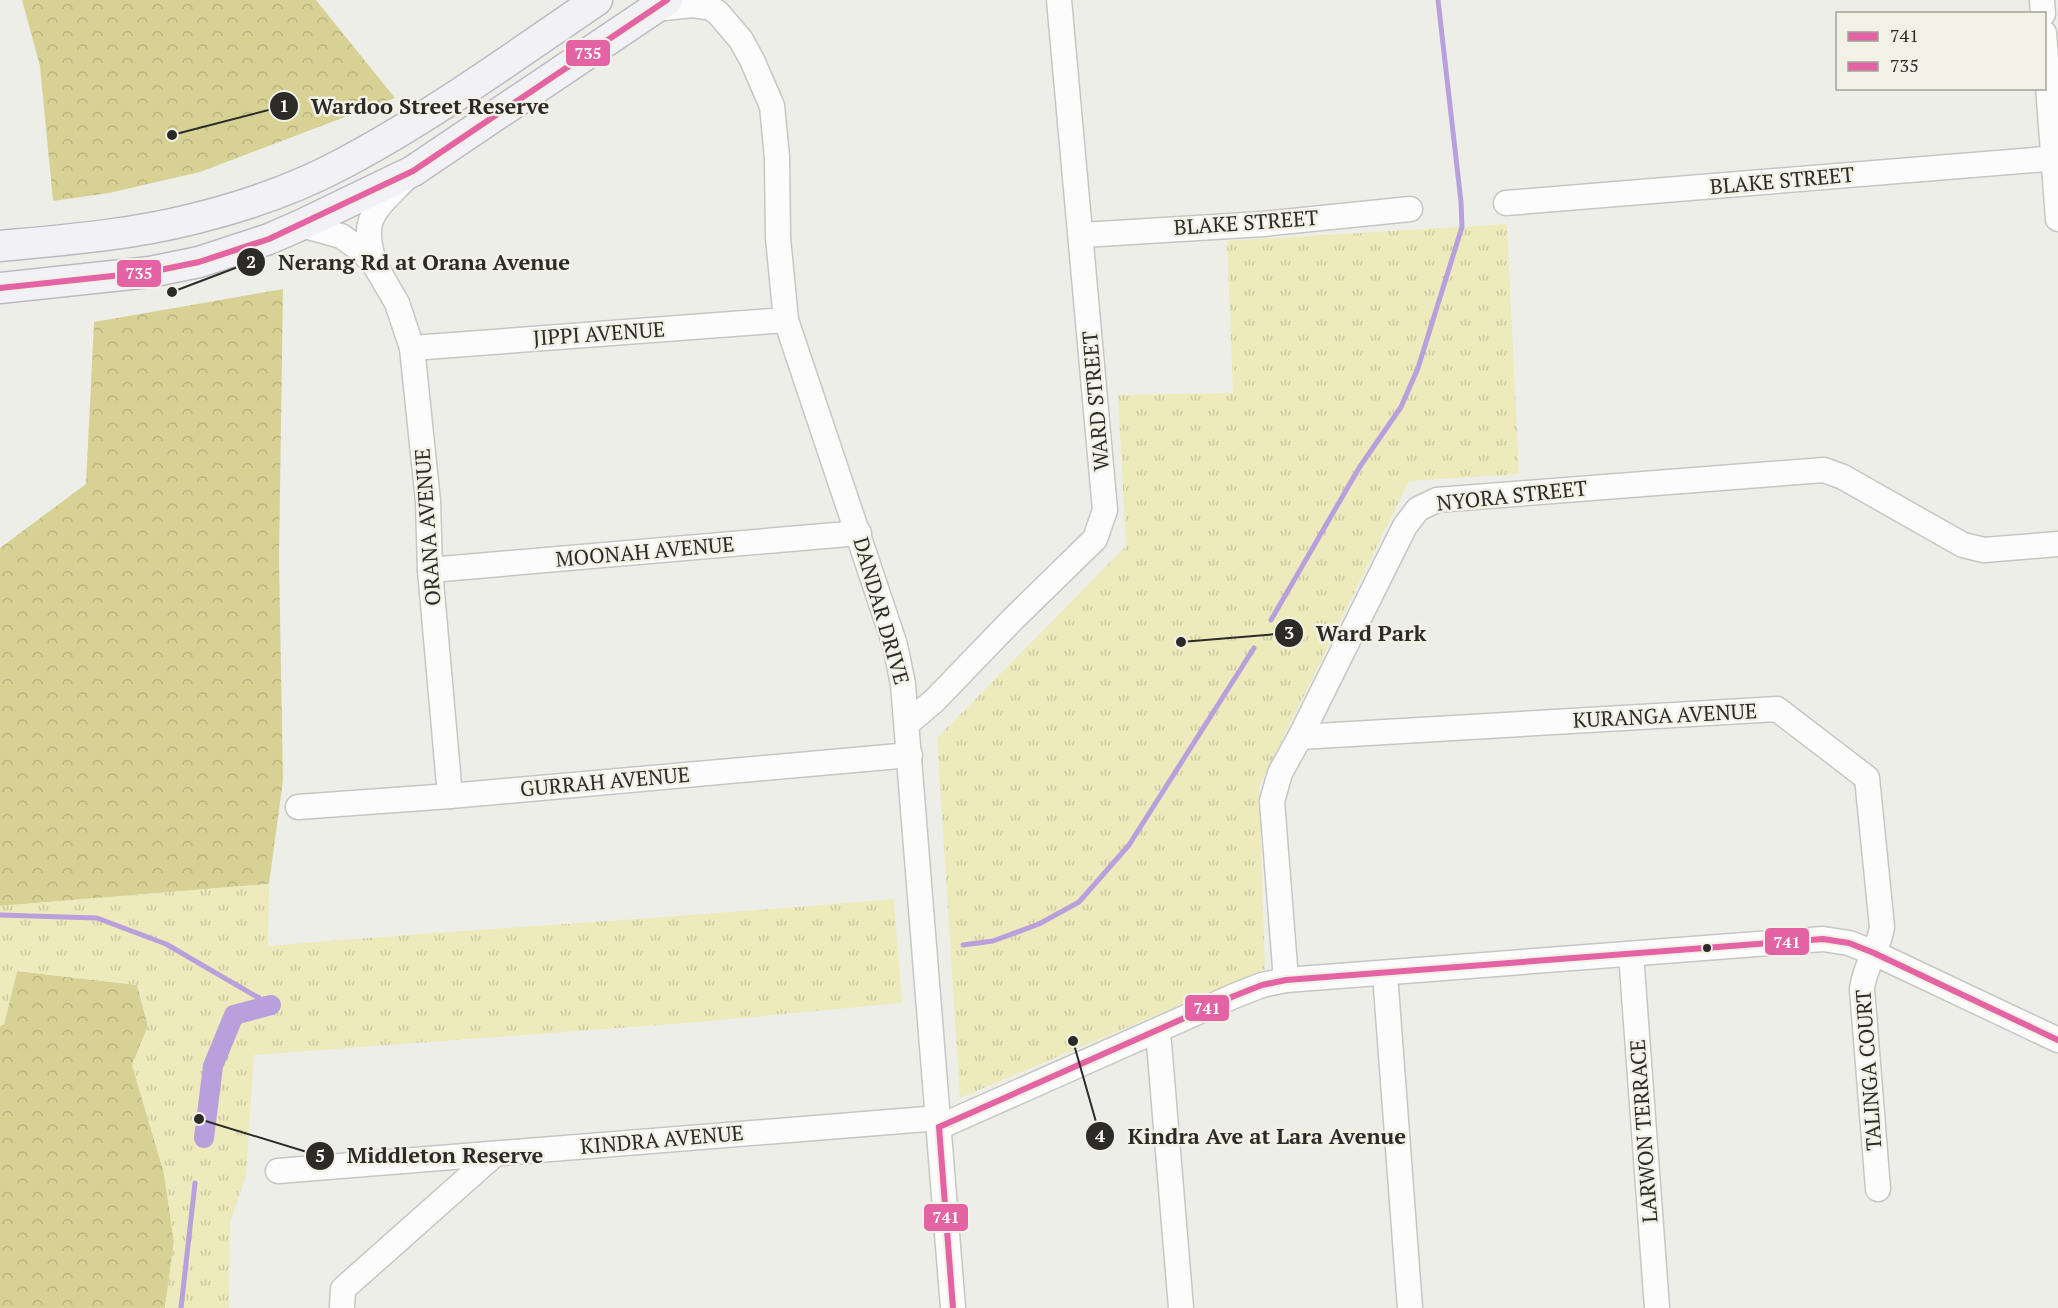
<svg xmlns="http://www.w3.org/2000/svg" width="2058" height="1308" font-family="'PT Serif',serif">
  <style>
    .forest { fill: url(#forest-crowns) }
    .park { fill: url(#park-tufts) }
    .lines { fill: none; stroke-linecap: round; stroke-linejoin: round }
    .stream { stroke: #b9a0dc; stroke-width: 5 }
    .canal { stroke: #b9a0dc; stroke-width: 20 }
    .minor-casing { stroke: #c6c6c2; stroke-width: 27 }
    .major-casing { stroke: #bdb9c0; stroke-width: 33 }
    .minor { stroke: #fcfcfc; stroke-width: 24 }
    .major { stroke: #f2f1f5; stroke-width: 30 }
    .bus-1-casing { stroke: #f1f1e6; stroke-width: 10 }
    .bus-2-casing { stroke: #f1f1e6; stroke-width: 10 }
    .bus-1 { stroke: #e463a4; stroke-width: 6 }
    .bus-2 { stroke: #e463a4; stroke-width: 6 }
    .bus-dot { fill: #2c2b28; stroke: #f1f1e6; stroke-width: 2 }
    .labels { text-anchor: middle; stroke-width: 5; stroke-linejoin: round; paint-order: stroke }
    .street-label { font-size: 21px; fill: #2c2b28; stroke: #f1f1e6 }
    .leader { fill: none; stroke: #2c2b28; stroke-width: 2 }
    .callout-dot { fill: #2c2b28; stroke: #f1f1e6; stroke-width: 2 }
    .mark-label { font-size: 18px; text-anchor: middle; font-weight: bold; fill: #fff }
    .callout-label { font-size: 22px; text-anchor: middle; font-weight: bold; fill: #2c2b28; stroke: #f1f1e6; stroke-width: 5; stroke-linejoin: round; paint-order: stroke }
    .line-badge { stroke: #f1f1e6; stroke-width: 2 }
    .badge-label { font-size: 16px; text-anchor: middle; font-weight: bold; fill: #fff }
  </style>
  <defs>
    <pattern id="forest-crowns" width="20" height="18" patternUnits="userSpaceOnUse" patternTransform="scale(1.5)"><rect width="20" height="18" fill="#d7d294"/><path d="M2 6a3 3 0 1 1 6 0M12 15a3 3 0 1 1 6 0" fill="none" stroke="#b9b480"/></pattern>
    <pattern id="park-tufts" width="24" height="20" patternUnits="userSpaceOnUse" patternTransform="scale(1.5)"><rect width="24" height="20" fill="#edeabc"/><path d="M3 7l-1-3M5 7V3M7 7l1-3M15 17l-1-3M17 17v-4M19 17l1-3" fill="none" stroke="#cbc9a2"/></pattern>
  </defs>
  <rect width="100%" height="100%" fill="#eeeee9"/>
  <g class="forest">
    <polygon points="22,0 316,0 395,98 200,172 109,193 53,201 40,66"/>
    <polygon points="283,289 279,559 283,780 269,884 0,906 0,548 86,484 94,322"/>
    <polygon points="17,971 137,985 148,1026 132,1065 164,1173 174,1242 165,1308 0,1308 0,1026 4,1024"/>
  </g>
  <g class="park">
    <polygon points="1507,224 1519,474 1409,481 1259,787 1265,969 960,1098 937,738 1126,546 1118,395 1233,393 1227,241"/>
    <path d="M269,884L268,946C476,929 685,917 894,899L902,1003L699,1022L254,1055L246,1176L230,1223L229,1308H165L174,1242L164,1173L132,1065L148,1026L138,985L17,971L4,1024L0,1026V906Z"/>
  </g>
  <g class="lines">
    <g class="stream">
      <polyline points="1271,620 1359,468 1401,407 1418,368 1462,227 1461,202 1438,0"/>
      <polyline points="0,915 97,918 166,944 271,1005"/>
      <polyline points="963,945 993,941 1039,924 1079,902 1129,845 1254,648"/>
      <polyline points="181,1308 195,1183"/>
    </g>
    <polyline class="canal" points="204,1138 213,1066 234,1015 271,1005"/>
    <defs>
      <g id="minor">
        <polyline points="2042,0 2043,14"/>
        <polyline points="655,9 692,5 711,8 718,13 741,40 752,60 772,106 777,157 778,238 786,320 895,645 903,684 953,1308"/>
        <polyline points="2044,33 2058,219"/>
        <polyline points="1506,203 2058,158"/>
        <polyline points="301,225 341,236 361,250 376,267 397,303 412,348 428,501 430,570 450,796"/>
        <polyline points="1082,235 1263,224 1410,209"/>
        <path d="M375,265C360,218 373,212 405,179"/>
        <polyline points="412,348 786,320"/>
        <polyline points="430,570 859,533"/>
        <polyline points="908,723 935,700 1012,620 1095,539 1105,510 1059,0"/>
        <path d="M1300,737L1777,709L1867,778L1882,927C1879,949 1864,967 1862,989L1878,1189"/>
        <polyline points="298,807 450,796 910,755"/>
        <polyline points="1631,954 1657,1308"/>
        <polyline points="1385,974 1410,1308"/>
        <polyline points="1286,980 1272,801 1280,773 1300,737 1405,526 1418,509 1437,500 1824,470 1843,477 1963,545 1984,550 2058,544"/>
        <polyline points="1158,1031 1181,1308"/>
        <polyline points="939,1127 1234,996 1262,985 1286,980 1823,939 1849,943 1874,953 2058,1040"/>
        <polyline points="278,1171 939,1118"/>
        <polyline points="342,1308 343,1289 495,1154"/>
      </g>
      <g id="major">
        <path d="M0,246C65,240 130,235 193,219C242,207 297,188 342,164C431,117 513,57 597,0"/>
        <polyline points="0,288 150,272 199,262 269,239 301,225 413,171 667,0"/>
      </g>
    </defs>
    <use href="#minor" class="minor-casing"/>
    <use href="#major" class="major-casing"/>
    <use href="#minor" class="minor"/>
    <use href="#major" class="major"/>
    <defs>
      <g id="bus-1">
        <polyline points="939,1127 1234,996 1262,985 1286,980 1823,939 1849,943 1874,953 2058,1040"/>
        <polyline points="939,1127 953,1308"/>
      </g>
      <polyline id="bus-2" points="0,288 150,272 199,262 269,239 413,171 667,0"/>
    </defs>
    <use href="#bus-1" class="bus-1-casing"/>
    <use href="#bus-2" class="bus-2-casing"/>
    <use href="#bus-1" class="bus-1"/>
    <use href="#bus-2" class="bus-2"/>
  </g>
  <circle class="bus-dot" cx="1707" cy="948" r="5"/>
  <g class="labels">
    <g class="street-label">
      <text transform="translate(1782 181) rotate(-5)" y="7">BLAKE STREET</text>
      <text transform="translate(1246 223) rotate(-4)" y="7">BLAKE STREET</text>
      <text transform="translate(599 334) rotate(-4)" y="7">JIPPI AVENUE</text>
      <text transform="translate(1096 401) rotate(-95)" y="7">WARD STREET</text>
      <text transform="translate(1512 496) rotate(-6)" y="7">NYORA STREET</text>
      <text transform="translate(428 527) rotate(-94)" y="7">ORANA AVENUE</text>
      <text transform="translate(645 552) rotate(-5)" y="7">MOONAH AVENUE</text>
      <text transform="translate(881 611) rotate(74)" y="7">DANDAR DRIVE</text>
      <text transform="translate(1665 716) rotate(-3)" y="7">KURANGA AVENUE</text>
      <text transform="translate(605 782) rotate(-5)" y="7">GURRAH AVENUE</text>
      <text transform="translate(1869 1070) rotate(-94)" y="7">TALINGA COURT</text>
      <text transform="translate(1644 1131) rotate(-94)" y="7">LARWON TERRACE</text>
      <text transform="translate(662 1140) rotate(-5)" y="7">KINDRA AVENUE</text>
    </g>
  </g>
  <path class="leader" d="M172 135L284 106M172 292L251 262M1181 642L1289 633M1073 1041L1100 1136M199 1119L320 1156"/>
  <g class="callout-dot">
    <circle cx="172" cy="135" r="6"/>
    <circle cx="172" cy="292" r="6"/>
    <circle cx="1181" cy="642" r="6"/>
    <circle cx="1073" cy="1041" r="6"/>
    <circle cx="199" cy="1119" r="6"/>
    <circle cx="284" cy="106" r="15"/>
    <circle cx="251" cy="262" r="15"/>
    <circle cx="1289" cy="633" r="15"/>
    <circle cx="1100" cy="1136" r="15"/>
    <circle cx="320" cy="1156" r="15"/>
  </g>
  <g class="mark-label">
    <text x="284" y="112">1</text>
    <text x="251" y="268">2</text>
    <text x="1289" y="639">3</text>
    <text x="1100" y="1142">4</text>
    <text x="320" y="1162">5</text>
  </g>
  <g class="callout-label">
    <text x="430" y="114">Wardoo Street Reserve</text>
    <text x="424" y="270">Nerang Rd at Orana Avenue</text>
    <text x="1371" y="641">Ward Park</text>
    <text x="1267" y="1144">Kindra Ave at Lara Avenue</text>
    <text x="445" y="1163">Middleton Reserve</text>
  </g>
  <g class="line-badge">
    <rect x="565" y="39" width="46" height="28" rx="6" fill="#e463a4"/>
    <rect x="116" y="259" width="46" height="29" rx="6" fill="#e463a4"/>
    <rect x="1764" y="927" width="46" height="29" rx="6" fill="#e463a4"/>
    <rect x="1184" y="994" width="46" height="28" rx="6" fill="#e463a4"/>
    <rect x="923" y="1203" width="46" height="29" rx="6" fill="#e463a4"/>
  </g>
  <g class="badge-label">
    <text x="588" y="59">735</text>
    <text x="139" y="279">735</text>
    <text x="1787" y="948">741</text>
    <text x="1207" y="1014">741</text>
    <text x="946" y="1223">741</text>
  </g>
  <rect x="1836" y="12" width="210" height="78" fill="#f1f1e6" stroke="#a2a29a" stroke-width="1.5"/>
  <rect x="1848" y="32" width="30" height="9" fill="#e463a4" stroke="#a2a29a" stroke-width="1.5"/>
  <text x="1890" y="42" font-size="18" fill="#2c2b28">741</text>
  <rect x="1848" y="62" width="30" height="9" fill="#e463a4" stroke="#a2a29a" stroke-width="1.5"/>
  <text x="1890" y="72" font-size="18" fill="#2c2b28">735</text>
</svg>
